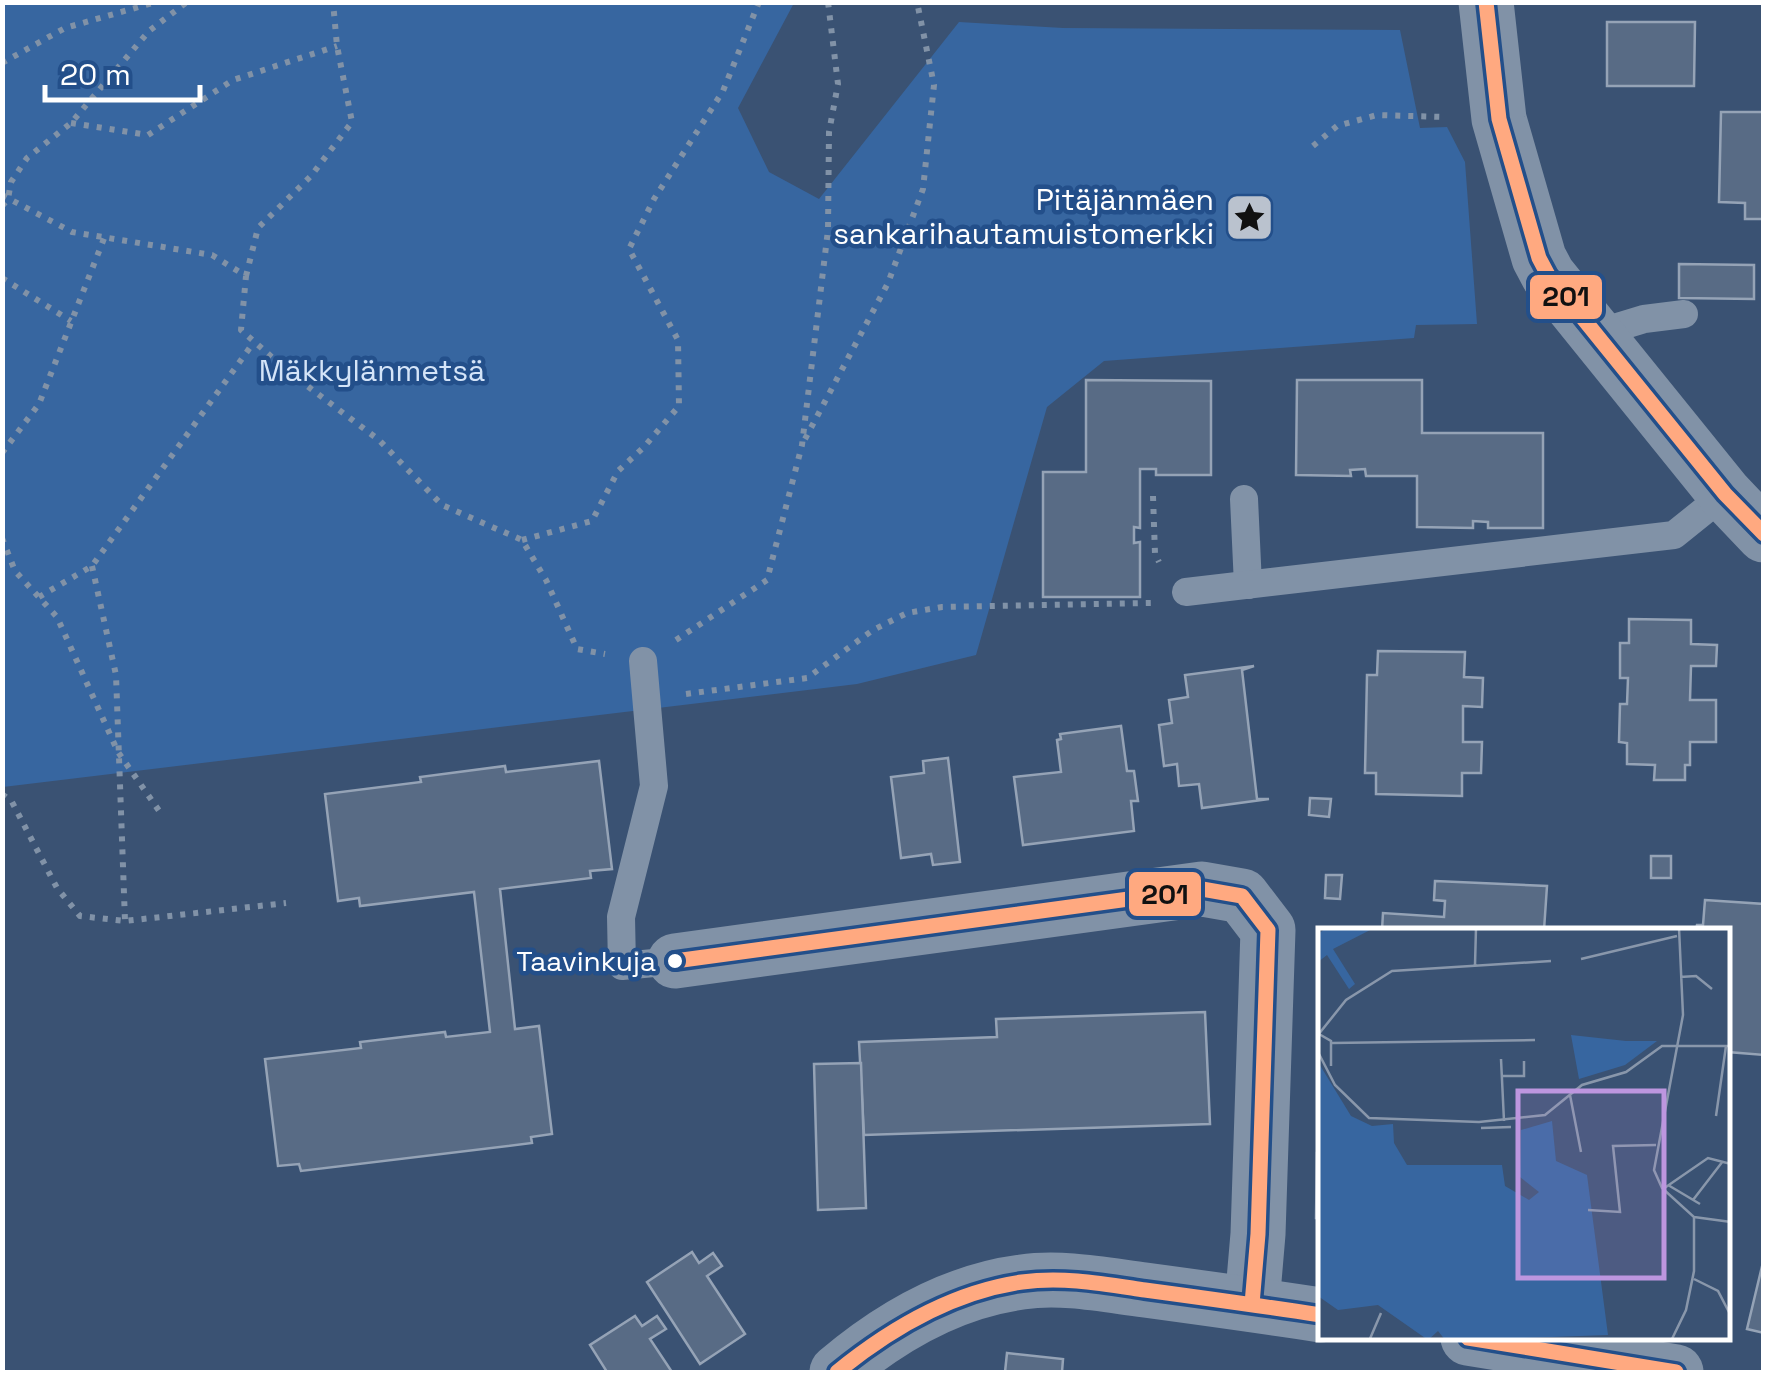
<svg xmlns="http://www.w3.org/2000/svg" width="1766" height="1375" font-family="'Space Grotesk',sans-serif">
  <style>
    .green { fill: #3766a0 }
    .building { fill: #586b85; stroke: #95a3b6; stroke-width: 2.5 }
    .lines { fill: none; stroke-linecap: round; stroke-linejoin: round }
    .path { stroke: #8192a7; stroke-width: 6; stroke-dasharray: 5 8; stroke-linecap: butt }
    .lane { stroke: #8192a7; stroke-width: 28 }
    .street { stroke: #8192a7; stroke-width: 55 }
    .bus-1-casing { stroke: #234f8a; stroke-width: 22 }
    .bus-1 { stroke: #ffa980; stroke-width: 15 }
    .bus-dot { fill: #fff; stroke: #234f8a; stroke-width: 4 }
    .labels { text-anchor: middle; stroke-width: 9; stroke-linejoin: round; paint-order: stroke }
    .bus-label { font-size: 28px; fill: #fff; stroke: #234f8a; text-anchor: end }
    .poi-label { font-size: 30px; fill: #fff; stroke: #234f8a; text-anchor: end }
    .park-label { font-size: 30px; fill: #d4e4f8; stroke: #234f8a }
    .inset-road { fill: none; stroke: #8997ab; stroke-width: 2.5 }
    .view { fill: #bd96df; fill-opacity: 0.15; stroke: #bd96df; stroke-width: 5 }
    .inset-edge { fill: none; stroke: #fff; stroke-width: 5 }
    .line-badge { stroke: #234f8a; stroke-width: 4 }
    .pale-badge-label { font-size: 28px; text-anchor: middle; font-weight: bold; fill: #111 }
  </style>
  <rect width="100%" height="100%" fill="#3a5273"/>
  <polygon class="green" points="2,3 794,3 738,108 769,172 819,199 959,22 1063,28 1400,30 1420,128 1447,127 1465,162 1477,324 1416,325 1414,338 1104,361 1047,407 976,655 857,684 3,787"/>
  <g class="building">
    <polygon points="1607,22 1695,22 1694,86 1607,86"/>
    <polygon points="1721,112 1764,112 1764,219 1745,219 1745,203 1719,202"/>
    <polygon points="1679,264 1754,265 1754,299 1679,298"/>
    <polygon points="1086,380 1211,381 1211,475 1156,475 1156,469 1140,469 1140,528 1134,527 1134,543 1140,542 1140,597 1043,597 1043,472 1086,472"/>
    <polygon points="1297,380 1422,380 1422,433 1543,433 1543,528 1488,528 1488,522 1473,521 1473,528 1417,527 1417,476 1366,476 1365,469 1350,470 1351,476 1296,475"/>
    <polygon points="1629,619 1691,620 1691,644 1717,645 1716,666 1691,666 1690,700 1716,700 1716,742 1690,742 1690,765 1685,765 1685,780 1654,780 1655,765 1627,764 1627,743 1619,742 1620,704 1627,704 1628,678 1620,678 1620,643 1629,643"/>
    <polygon points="1378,651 1465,652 1464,677 1483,678 1482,707 1463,706 1463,742 1482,742 1481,773 1462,773 1462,796 1376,794 1376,773 1365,773 1367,675 1377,675"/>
    <polygon points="1254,666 1242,670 1257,799 1269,799 1202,808 1199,784 1179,786 1177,764 1164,766 1159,725 1172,723 1169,700 1188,697 1185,675"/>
    <polygon points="1121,726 1127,771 1134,771 1138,801 1131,801 1134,831 1023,845 1014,777 1061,772 1057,740 1061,739 1060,734"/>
    <polygon points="948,758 960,862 933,865 931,854 901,858 891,777 924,773 923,761"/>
    <polygon points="599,761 612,869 590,871 591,878 500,889 515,1029 539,1026 552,1134 531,1137 532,1143 301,1171 299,1164 278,1166 265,1059 361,1048 360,1042 445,1032 446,1037 490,1032 474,892 360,906 359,898 338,901 325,794 421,782 420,777 505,766 506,772"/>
    <polygon points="1310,798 1331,799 1329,817 1309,815"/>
    <rect x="1651" y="856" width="20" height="22"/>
    <polygon points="1326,875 1342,875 1340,899 1325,898"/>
    <polygon points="1435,881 1547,886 1544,930 1382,930 1383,913 1444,917 1445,901 1434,900"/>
    <polygon points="1705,900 1764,904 1764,1055 1728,1052 1728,930 1696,930 1697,925 1703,925"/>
    <polygon points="1205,1012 1210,1124 864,1135 859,1042 997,1037 996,1019"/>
    <polygon points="861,1063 866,1208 818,1210 814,1064"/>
    <polygon points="1317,1153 1321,1153 1321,1232 1319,1218 1316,1218"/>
    <polygon points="692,1252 699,1263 713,1253 722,1266 707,1276 745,1334 700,1364 647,1282"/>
    <polygon points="1764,1258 1764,1333 1747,1329"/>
    <polygon points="635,1316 642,1326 657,1316 666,1329 650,1339 672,1372 607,1372 590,1345"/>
    <polygon points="1007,1353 1063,1359 1062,1372 1005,1372"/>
  </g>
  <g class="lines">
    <g class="path">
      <polyline points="2,63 65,28 156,2"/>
      <polyline points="71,123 148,135 233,80 337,46"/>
      <polyline points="1313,146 1337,126 1377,115 1447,117"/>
      <polyline points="2,195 72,232 212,255 246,276 241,330 290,373 379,440 442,505 522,540 546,580 577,649 605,654"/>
      <polyline points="2,206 8,199 11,182 27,158 71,123 149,31 187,2"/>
      <polyline points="246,276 258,228 311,176 352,122 337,46 333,2"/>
      <polyline points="2,278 71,321"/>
      <polyline points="805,439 888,283 923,189 934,85 917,2"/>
      <polyline points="2,453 39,404 105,236"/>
      <polyline points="1153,496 1155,554 1159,562"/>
      <polyline points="2,538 15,571 57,617 118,752 162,815"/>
      <polyline points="522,540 592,521 618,471 644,447 679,406 678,340 629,249 654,199 723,91 759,2"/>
      <polyline points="92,566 116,675 125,921"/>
      <polyline points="39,597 92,566 254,342"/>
      <polyline points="676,640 767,580 802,445 828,230 829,132 838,84 828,2"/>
      <polyline points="686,694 807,678 873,630 907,613 942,607 1152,603"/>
      <polyline points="2,794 12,802 57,888 80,916 125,921 286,903"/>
    </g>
    <g class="lane">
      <polyline points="1598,333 1644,319 1684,314"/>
      <polyline points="1244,499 1248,585"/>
      <polyline points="1186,592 1674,535 1725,494"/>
      <polyline points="643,661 654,786 621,917 622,966 675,961"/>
    </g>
    <g class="street">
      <polyline points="1486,2 1499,119 1539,258 1548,275 1725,494 1764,535"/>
      <polyline points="675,961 1202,889 1242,896 1268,930 1258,1234 1252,1304"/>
      <polyline points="1468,1338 1676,1372"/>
      <path d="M837,1372C889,1328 953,1291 1022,1282C1062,1276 1106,1285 1145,1290C1204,1298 1262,1306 1321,1315"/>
    </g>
    <defs>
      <g id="bus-1">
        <polyline points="1486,2 1499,119 1539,258 1548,275 1725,494 1764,534"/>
        <polyline points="675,961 1202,889 1242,896 1268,930 1258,1234 1252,1304"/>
        <polyline points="1468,1338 1676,1372"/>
        <path d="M837,1372C891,1328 952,1292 1022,1282C1063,1276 1105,1284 1145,1290C1204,1298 1262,1306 1321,1315"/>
      </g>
    </defs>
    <use href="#bus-1" class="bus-1-casing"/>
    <use href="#bus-1" class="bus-1"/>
  </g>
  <defs>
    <symbol id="sight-square" viewBox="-11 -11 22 22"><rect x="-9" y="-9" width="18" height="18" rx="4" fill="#bac2ce" stroke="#234f8a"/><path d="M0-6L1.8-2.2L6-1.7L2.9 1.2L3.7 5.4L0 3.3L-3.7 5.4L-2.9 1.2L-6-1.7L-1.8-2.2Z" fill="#111"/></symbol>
  </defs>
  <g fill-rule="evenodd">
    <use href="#sight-square" x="1222" y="190" width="55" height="55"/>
  </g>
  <circle class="bus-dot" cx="675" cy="961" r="9"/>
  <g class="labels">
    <g class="bus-label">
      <text x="656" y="971">Taavinkuja</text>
    </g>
    <g class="poi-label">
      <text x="1214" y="210">Pitäjänmäen<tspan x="1214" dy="34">sankarihautamuistomerkki</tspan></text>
    </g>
    <g class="park-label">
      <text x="372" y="381">Mäkkylänmetsä</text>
    </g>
  </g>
  <g transform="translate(1318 928)">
    <rect width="412" height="412" fill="#3a5273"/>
    <path d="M8,0H56L15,21L37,56L31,61L9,27L0,34V6ZM253,107L308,113H339L307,137L261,151ZM0,134L33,188L54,198L75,196L76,215L89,237H184L187,258L211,272L221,264L202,249L203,202L234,193L238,233L269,247L290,407L128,413L120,403L110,412L60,377L20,382L0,368Z" fill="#3766a0"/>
    <path class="inset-road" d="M263,31L359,8M157,37L158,0M362,49L378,48L394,61M1,106L13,113V138M0,107L28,72L74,43L233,33M14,115L217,112M0,124L17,157L51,190L161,194L227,187L264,157L308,144L344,118H413M183,131L186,193M183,148H206V133M252,167L263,224M398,188L408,118M163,200L193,199M350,257L382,276M345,261L390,230L413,236M375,272L405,233M270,282L302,284L295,218L338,217M376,289L413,294M376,351L400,363L413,388M51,413L63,385M353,413L368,382L376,343V289L344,260L336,242L365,87L361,0"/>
    <path class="view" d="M200,163H346V350H200Z"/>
    <rect width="412" height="412" class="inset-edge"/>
  </g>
  <g class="line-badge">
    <rect x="1528" y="273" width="76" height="48" rx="10" fill="#ffa980"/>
    <rect x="1127" y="870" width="76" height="48" rx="10" fill="#ffa980"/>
  </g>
  <g class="pale-badge-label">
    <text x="1566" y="306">201</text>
    <text x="1165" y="904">201</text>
  </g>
  <rect width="1766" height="1375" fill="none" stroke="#ffffff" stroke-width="10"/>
  <path d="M45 85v15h155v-15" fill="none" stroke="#ffffff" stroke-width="5"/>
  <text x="60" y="85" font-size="30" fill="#ffffff" stroke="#234f8a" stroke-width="8" paint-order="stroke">20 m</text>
</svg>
